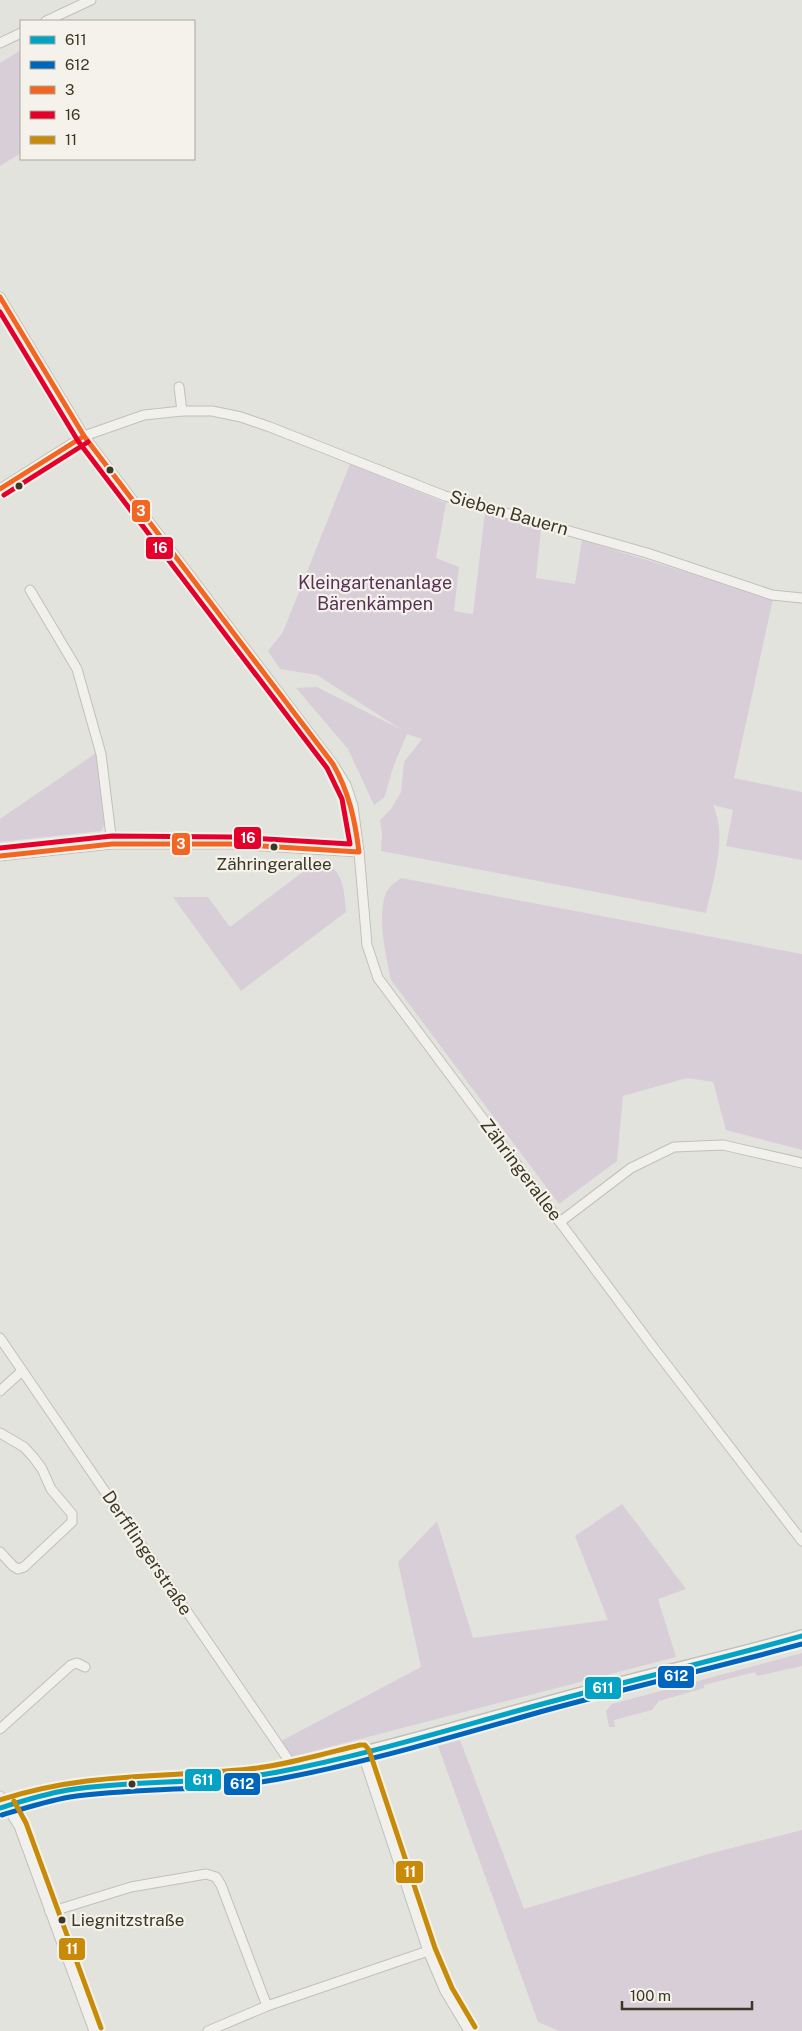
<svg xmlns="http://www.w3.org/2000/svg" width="802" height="2031" font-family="'Public Sans',sans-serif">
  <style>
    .green { fill: #d8ced7 }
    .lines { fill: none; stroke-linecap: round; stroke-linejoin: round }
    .minor-casing { stroke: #c1c1bc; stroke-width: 11 }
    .major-casing { stroke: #c1c0ba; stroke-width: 14 }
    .minor { stroke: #f1f0ed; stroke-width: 9 }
    .major { stroke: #f5f4f2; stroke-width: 11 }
    .bus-1-casing { stroke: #f4f2ea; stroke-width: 9 }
    .bus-2-casing { stroke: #f4f2ea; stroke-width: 9 }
    .bus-3-casing { stroke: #f4f2ea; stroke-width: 9 }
    .bus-4-casing { stroke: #f4f2ea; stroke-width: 9 }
    .bus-5-casing { stroke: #f4f2ea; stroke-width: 9 }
    .bus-1 { stroke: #03a3c6; stroke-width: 5 }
    .bus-2 { stroke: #0065bd; stroke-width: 5 }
    .bus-3 { stroke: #f26522; stroke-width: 5 }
    .bus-4 { stroke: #e4002b; stroke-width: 5 }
    .bus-5 { stroke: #c88a09; stroke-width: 5 }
    .bus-dot { fill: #3d3825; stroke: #f4f2ea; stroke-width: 2 }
    .labels { text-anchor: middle; stroke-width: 4.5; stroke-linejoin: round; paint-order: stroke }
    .bus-label { font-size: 17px; fill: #3d3825; stroke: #f4f2ea }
    .street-label { font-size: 18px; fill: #3d3825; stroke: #f4f2ea }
    .park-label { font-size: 18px; fill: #583259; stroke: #f4f2ea }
    .line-badge { stroke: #f4f2ea; stroke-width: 2 }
    .badge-label { font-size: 14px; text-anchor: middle; font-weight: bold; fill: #fff }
  </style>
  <rect width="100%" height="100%" fill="#e3e3de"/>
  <g class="green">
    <polygon points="21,50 21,153 0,166 0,63"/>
    <path d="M350,464L446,503L436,558L459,567L454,611L473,614L485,512L541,529L536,578L575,584L582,540L773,599L734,778L802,792V860L726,846L733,810L713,805C728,838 713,879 706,913L381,851L382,834L380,820L391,809L401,792L404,762L422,739L407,734L394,765L384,798L374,805L348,749L296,688L317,687L402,730L317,675L280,669L268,651L283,632Z"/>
    <polygon points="99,751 105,823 101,831 0,842 0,819"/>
    <path d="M316,862C344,864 344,890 346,912L241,991L173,897H208L230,927Z"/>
    <path d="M401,878L802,954V1150L726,1130L713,1082L687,1078L623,1096L617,1161L559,1204L391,980C386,957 376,913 387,891C390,886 397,881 401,878Z"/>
    <polygon points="622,1504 686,1589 658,1599 676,1657 291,1757 281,1741 421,1667 398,1562 437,1521 473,1638 608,1620 575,1536"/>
    <polygon points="802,1653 802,1666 757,1676 755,1672 704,1685 704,1688 659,1701 652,1710 614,1720 615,1727 609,1727 606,1711 612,1704"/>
    <polygon points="460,1740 524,1909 708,1854 802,1830 802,2031 559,2031 538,2022 438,1746"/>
  </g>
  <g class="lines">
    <defs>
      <g id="minor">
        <polyline points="46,21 91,0"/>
        <polyline points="0,43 21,33"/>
        <polyline points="0,297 84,436 333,764 346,785 353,806 359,852 367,945 378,978 653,1347 802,1541"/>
        <polyline points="179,387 182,411"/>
        <polyline points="0,489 84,436 144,415 182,411 212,411 241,417 270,427 445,496 647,553 772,595 802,598"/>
        <polyline points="30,590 77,669 101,754 112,844"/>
        <polyline points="0,856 112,844 231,844 359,852"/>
        <polyline points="560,1222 631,1168 674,1147 723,1145 802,1163"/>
        <polyline points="0,1338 294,1768"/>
        <polyline points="0,1391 22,1371"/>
        <polyline points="0,1433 24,1447 34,1458 42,1469 51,1489 72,1514 72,1522 24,1567 18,1569 13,1566 0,1552"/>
        <polyline points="0,1729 71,1665 77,1663 85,1667"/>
        <polyline points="362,1752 428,1951 445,1991 469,2031"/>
        <polyline points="0,1796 19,1826 94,2031"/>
        <polyline points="50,1912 131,1887 206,1874 216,1877 221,1885 267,2006"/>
        <polyline points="208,2031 267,2006 428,1951"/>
      </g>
      <path id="major" d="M0,1808C89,1772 187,1791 278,1772C380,1751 481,1720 582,1693C655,1673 729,1657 802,1636"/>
    </defs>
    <use href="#minor" class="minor-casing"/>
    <use href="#major" class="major-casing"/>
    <use href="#minor" class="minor"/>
    <use href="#major" class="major"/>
    <defs>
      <path id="bus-1" d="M0,1808C22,1801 44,1794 68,1790C137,1779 208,1785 278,1772C368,1755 457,1727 546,1703C631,1680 717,1660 802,1636"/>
      <path id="bus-2" d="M2,1815C25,1808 47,1801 70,1797C139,1787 210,1792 279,1779C370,1762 458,1735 547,1710C632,1687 717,1667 802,1644"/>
      <g id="bus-3">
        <path d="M0,297L84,436L333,764C349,792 355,820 359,852L231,844H112L0,856"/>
        <polyline points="0,489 84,436"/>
      </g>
      <g id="bus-4">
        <polyline points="0,312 78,441 327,768 342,799 350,844 231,837 112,836 0,848"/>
        <polyline points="4,495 88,442"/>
      </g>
      <g id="bus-5">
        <path d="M0,1800C85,1772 162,1778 249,1769C286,1765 323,1754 360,1745H365L369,1750L435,1948L452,1988L475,2027"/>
        <polyline points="14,1801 26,1823 101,2028"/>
      </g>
    </defs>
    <use href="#bus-1" class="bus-1-casing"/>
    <use href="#bus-2" class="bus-2-casing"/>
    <use href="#bus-3" class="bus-3-casing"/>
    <use href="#bus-4" class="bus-4-casing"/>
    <use href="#bus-5" class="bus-5-casing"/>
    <use href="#bus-1" class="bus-1"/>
    <use href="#bus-2" class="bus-2"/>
    <use href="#bus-3" class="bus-3"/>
    <use href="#bus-4" class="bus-4"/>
    <use href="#bus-5" class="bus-5"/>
  </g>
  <g class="bus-dot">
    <circle cx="110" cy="470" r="4.5"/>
    <circle cx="19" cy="486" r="4.5"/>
    <circle cx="274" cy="847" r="4.5"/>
    <circle cx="132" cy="1784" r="4.5"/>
    <circle cx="62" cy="1920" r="4.5"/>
  </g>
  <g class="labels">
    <g class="bus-label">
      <text x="274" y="870">Zähringerallee</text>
      <text x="71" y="1926" text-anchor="start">Liegnitzstraße</text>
    </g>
    <g class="street-label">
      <text transform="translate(509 513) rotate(16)" y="6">Sieben Bauern</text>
      <text transform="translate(521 1170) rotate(53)" y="6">Zähringerallee</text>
      <text transform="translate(147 1553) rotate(56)" y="6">Derfflingerstraße</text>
    </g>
    <g class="park-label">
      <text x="375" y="589">Kleingartenanlage<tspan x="375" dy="21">Bärenkämpen</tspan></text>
    </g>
  </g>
  <g class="line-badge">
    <rect x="131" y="499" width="20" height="24" rx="5" fill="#f26522"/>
    <rect x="145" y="536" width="29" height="24" rx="5" fill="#e4002b"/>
    <rect x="233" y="826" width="29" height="24" rx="5" fill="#e4002b"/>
    <rect x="171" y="832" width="20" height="24" rx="5" fill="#f26522"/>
    <rect x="657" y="1665" width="38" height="24" rx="5" fill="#0065bd"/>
    <rect x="584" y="1676" width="38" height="24" rx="5" fill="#03a3c6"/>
    <rect x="184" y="1768" width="38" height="24" rx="5" fill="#03a3c6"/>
    <rect x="223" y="1772" width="38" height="24" rx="5" fill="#0065bd"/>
    <rect x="395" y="1860" width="29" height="24" rx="5" fill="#c88a09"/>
    <rect x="58" y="1937" width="28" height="24" rx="5" fill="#c88a09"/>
  </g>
  <g class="badge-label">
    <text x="141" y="516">3</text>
    <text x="160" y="553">16</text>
    <text x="248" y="843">16</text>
    <text x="181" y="849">3</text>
    <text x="676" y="1681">612</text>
    <text x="603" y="1693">611</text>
    <text x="203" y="1785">611</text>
    <text x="242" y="1789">612</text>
    <text x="410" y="1877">11</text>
    <text x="72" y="1954">11</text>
  </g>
  <rect x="20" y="20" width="175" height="140" fill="#f4f2ea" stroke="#aba89b"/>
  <rect x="30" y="36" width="25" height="8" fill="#03a3c6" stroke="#aba89b"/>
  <text x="65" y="45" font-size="15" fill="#3d3825">611</text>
  <rect x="30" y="61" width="25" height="8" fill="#0065bd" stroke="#aba89b"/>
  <text x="65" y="70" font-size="15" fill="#3d3825">612</text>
  <rect x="30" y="86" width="25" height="8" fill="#f26522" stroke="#aba89b"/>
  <text x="65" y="95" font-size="15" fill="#3d3825">3</text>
  <rect x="30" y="111" width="25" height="8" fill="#e4002b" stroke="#aba89b"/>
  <text x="65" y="120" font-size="15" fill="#3d3825">16</text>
  <rect x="30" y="136" width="25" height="8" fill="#c88a09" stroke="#aba89b"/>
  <text x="65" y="145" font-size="15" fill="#3d3825">11</text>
  <path d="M622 2001v8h130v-8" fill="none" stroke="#3d3825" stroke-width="2.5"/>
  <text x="630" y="2001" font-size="15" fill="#3d3825" stroke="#f4f2ea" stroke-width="4" paint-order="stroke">100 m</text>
</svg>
